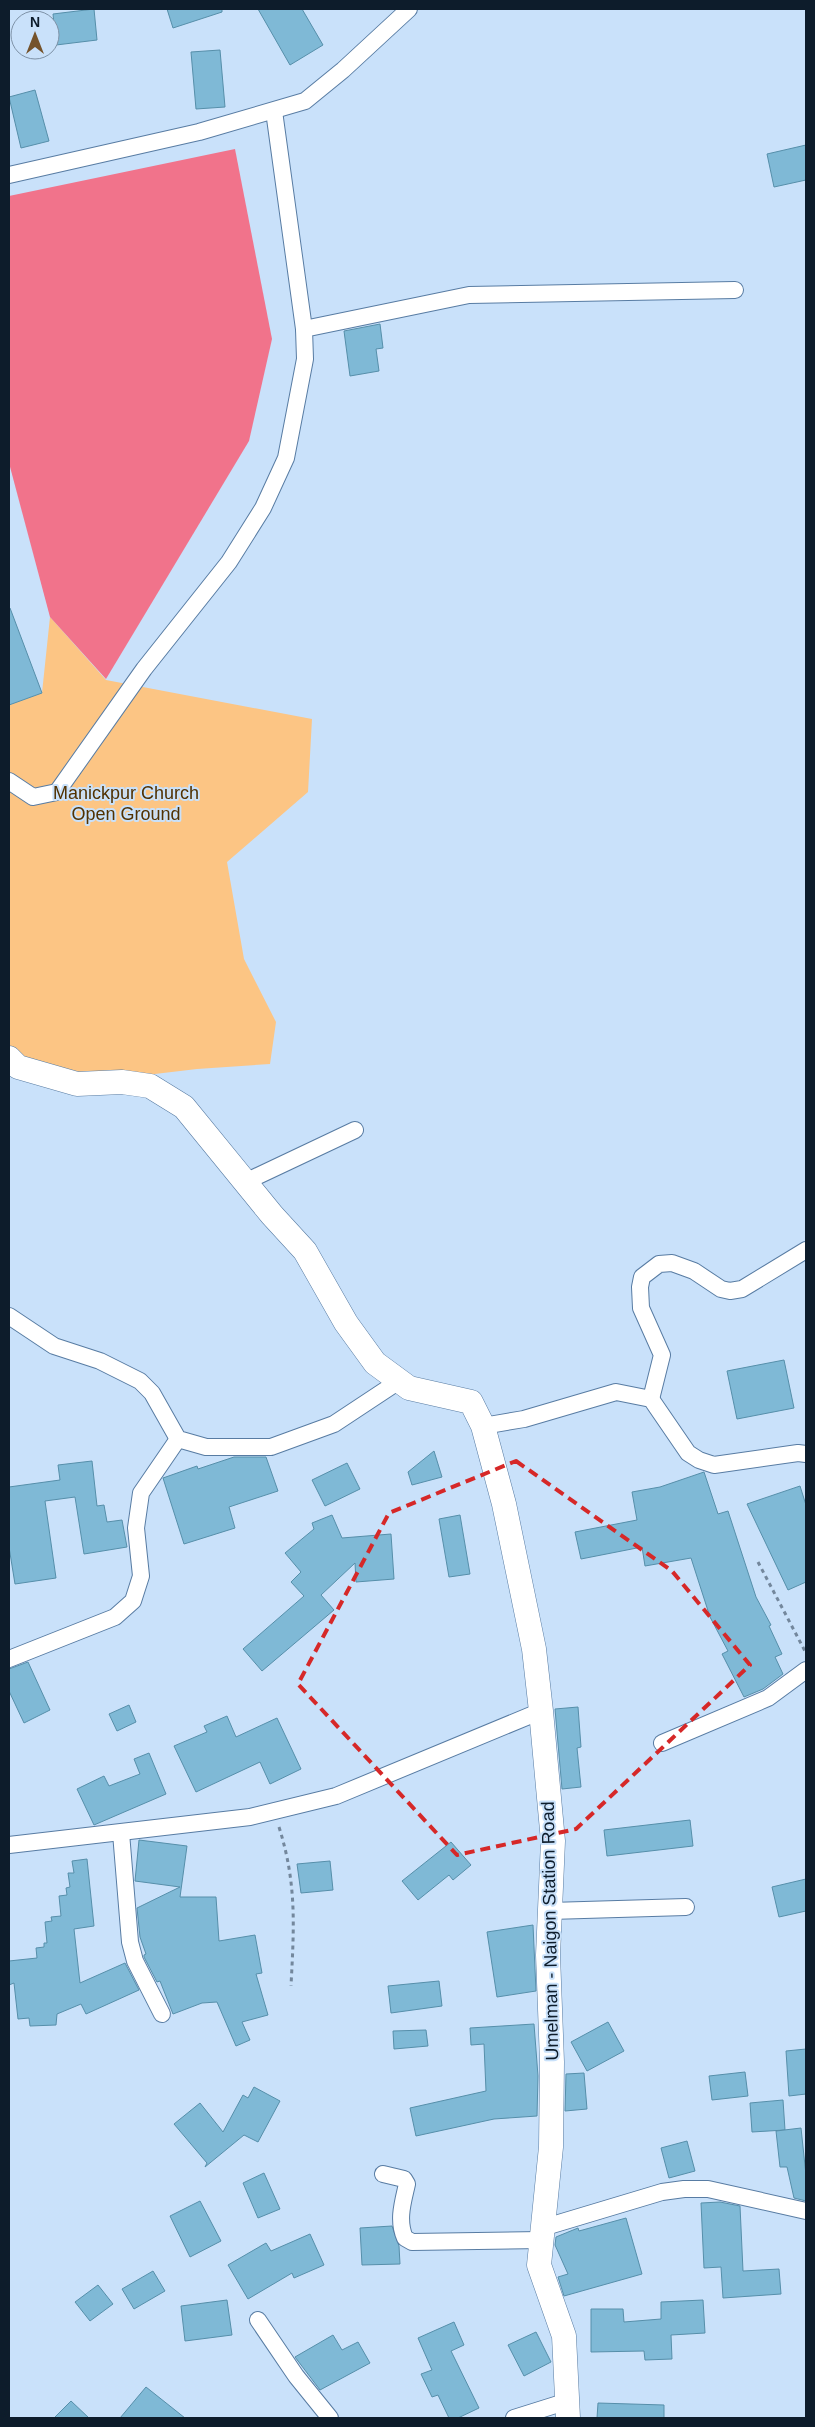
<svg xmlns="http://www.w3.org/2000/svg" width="815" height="2427" font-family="Helvetica,sans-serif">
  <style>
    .green { fill: #fcc584 }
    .water { fill: #f1738b }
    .building { fill: #7fb9d6; stroke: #568faa }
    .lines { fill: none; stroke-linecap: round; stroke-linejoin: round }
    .street-casing { stroke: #587ca3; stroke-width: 18 }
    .secondary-casing { stroke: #587ca3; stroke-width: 25 }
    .path { stroke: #73879c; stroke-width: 3; stroke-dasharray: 4 4; stroke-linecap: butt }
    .street { stroke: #fff; stroke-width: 16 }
    .secondary { stroke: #fff; stroke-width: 24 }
    .marked { fill: none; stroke: #d62828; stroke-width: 4; stroke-dasharray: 10 6; stroke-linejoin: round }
    .labels { text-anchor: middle; stroke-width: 4; stroke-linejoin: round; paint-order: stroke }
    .park-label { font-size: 18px; fill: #513100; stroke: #c9e1fa }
    .street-label { font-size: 18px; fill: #0d1c2b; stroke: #c9e1fa }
  </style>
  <rect width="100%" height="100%" fill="#c9e1fa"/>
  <polygon class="green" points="50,617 106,680 312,719 308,792 227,862 244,959 276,1022 270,1064 197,1069 121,1078 74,1080 9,1061 9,705 42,693"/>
  <polygon class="water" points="235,149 272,339 249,441 106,679 50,617 9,463 9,196"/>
  <g class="building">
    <polygon points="94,9 97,40 56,45 53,14"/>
    <polygon points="167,9 222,9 222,12 173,28"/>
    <polygon points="258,9 302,9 323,45 290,65"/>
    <polygon points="220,50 225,107 196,109 191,52"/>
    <polygon points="35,90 49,141 21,148 9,97"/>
    <polygon points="806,145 806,180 774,187 767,154"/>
    <polygon points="380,324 383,348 376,349 379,371 350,376 344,331"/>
    <polygon points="10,608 42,693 9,705 9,609"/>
    <polygon points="784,1360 794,1408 737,1419 727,1371"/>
    <polygon points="434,1451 442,1477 412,1485 408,1472"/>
    <polygon points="234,1457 266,1457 278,1491 229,1507 235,1528 184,1544 163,1478 197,1466 198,1469"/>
    <polygon points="92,1461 97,1506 104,1505 107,1522 122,1520 127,1547 84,1554 75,1497 45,1501 56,1578 15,1584 9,1547 9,1487 60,1480 58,1465"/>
    <polygon points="347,1463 360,1489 325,1506 312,1480"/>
    <polygon points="704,1472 718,1514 728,1511 756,1597 771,1625 769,1626 782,1654 775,1657 783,1674 763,1689 744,1697 722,1654 728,1651 710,1617 691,1558 645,1566 642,1547 581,1559 575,1532 637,1520 632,1492 660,1487"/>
    <polygon points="800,1486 806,1505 806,1582 788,1590 747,1504"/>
    <polygon points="332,1515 342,1538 391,1534 394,1579 356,1582 355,1563 321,1595 334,1610 262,1671 243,1649 304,1596 291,1582 301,1572 285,1553 314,1529 312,1523"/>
    <polygon points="460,1515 470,1574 449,1577 439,1519"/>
    <polygon points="28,1662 50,1710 24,1723 9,1691 9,1669"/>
    <polygon points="129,1705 136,1722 117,1731 109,1714"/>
    <polygon points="578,1707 581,1747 577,1748 581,1787 562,1789 555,1709"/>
    <polygon points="227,1716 236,1737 277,1718 301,1769 270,1784 260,1762 196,1792 174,1746 207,1732 204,1726"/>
    <polygon points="149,1753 166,1794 94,1825 77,1789 104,1776 109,1786 140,1774 134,1759"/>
    <polygon points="690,1820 693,1846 607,1856 604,1830"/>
    <polygon points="139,1840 187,1846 180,1897 216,1897 219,1941 255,1935 262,1973 256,1974 268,2015 242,2022 250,2040 236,2046 217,2002 202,2003 173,2014 160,1981 157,1982 144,1957 144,1955 146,1954 140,1937 137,1908 180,1887 135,1881"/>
    <polygon points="451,1842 471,1865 453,1880 449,1875 418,1900 402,1881"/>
    <polygon points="87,1859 94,1926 74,1929 80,1983 125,1963 139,1990 86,2014 81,2004 57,2014 56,2025 30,2026 29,2018 18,2019 14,1983 9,1985 9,1961 37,1958 36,1948 44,1947 44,1943 47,1943 45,1922 52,1921 51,1917 61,1916 59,1896 67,1895 66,1888 70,1887 68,1873 74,1873 72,1861"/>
    <polygon points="330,1861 333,1890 301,1893 297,1864"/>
    <polygon points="806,1879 806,1911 779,1917 772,1887"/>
    <polygon points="533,1925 536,1991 497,1997 487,1932"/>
    <polygon points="439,1981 442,2006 391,2013 388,1986"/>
    <polygon points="608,2022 624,2051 587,2071 571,2042"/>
    <polygon points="534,2024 538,2076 537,2116 494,2119 416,2136 410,2108 486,2091 484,2044 471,2045 470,2028"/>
    <polygon points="426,2030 428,2046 394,2049 393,2031"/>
    <polygon points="806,2049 806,2094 789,2096 786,2051"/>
    <polygon points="745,2072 748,2096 712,2100 709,2076"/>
    <polygon points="584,2073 587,2109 565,2111 566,2074"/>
    <polygon points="254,2087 280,2101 258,2142 244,2135 205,2167 207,2163 174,2124 200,2103 223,2132 243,2095 248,2098"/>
    <polygon points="783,2100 785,2130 752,2132 750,2103"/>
    <polygon points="801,2128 806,2175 806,2201 794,2198 787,2167 780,2167 776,2131"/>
    <polygon points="687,2141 695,2171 669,2178 661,2148"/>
    <polygon points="264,2173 280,2209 258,2218 243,2183"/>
    <polygon points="200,2201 221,2241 190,2257 170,2216"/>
    <polygon points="720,2202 740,2206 743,2271 779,2269 781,2294 723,2298 721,2267 704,2268 701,2203"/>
    <polygon points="626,2218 642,2274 564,2296 558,2277 568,2274 555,2245 556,2237 578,2228 579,2231"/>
    <polygon points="392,2226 399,2246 400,2264 362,2265 360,2228"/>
    <polygon points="310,2234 324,2265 294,2278 292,2273 248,2299 228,2265 266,2243 271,2251"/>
    <polygon points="153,2271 165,2291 134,2309 122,2289"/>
    <polygon points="98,2285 113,2304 90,2321 75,2302"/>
    <polygon points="227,2300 232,2335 185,2341 181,2306"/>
    <polygon points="703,2300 705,2333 671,2335 672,2359 645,2360 644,2351 591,2352 591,2309 623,2309 624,2322 661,2319 661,2302"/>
    <polygon points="454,2322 464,2345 451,2351 479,2408 458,2418 449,2418 438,2395 432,2397 421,2374 432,2370 418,2338"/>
    <polygon points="536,2332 551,2362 524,2376 508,2345"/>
    <polygon points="333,2335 342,2350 358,2342 370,2363 320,2390 295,2357"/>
    <polygon points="146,2387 185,2418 120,2418"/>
    <polygon points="71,2401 89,2418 54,2418"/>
    <polygon points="598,2403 664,2405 664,2418 597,2418"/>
  </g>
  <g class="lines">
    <defs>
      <g id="street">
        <polyline points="274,111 304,329"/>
        <polyline points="9,175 199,132 305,101 343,70 409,9"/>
        <polyline points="9,781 33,797 57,792 144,669 229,562 263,508 286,458 305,359 304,329 469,295 735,290"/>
        <polyline points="245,1182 355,1130"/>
        <polyline points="9,1316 54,1346 100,1361 140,1381 152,1393 178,1439 206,1447 271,1447 334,1424 399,1381"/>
        <polyline points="651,1399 662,1355 641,1308 640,1287 642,1277 659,1264 672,1263 694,1271 721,1289 730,1291 742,1289 806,1250"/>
        <polyline points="483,1426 524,1419 616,1392 651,1399 688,1453 699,1460 714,1465 798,1453 806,1454"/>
        <polyline points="9,1659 115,1617 133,1601 141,1576 136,1528 141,1493 178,1439"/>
        <polyline points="662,1743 768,1698 806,1670"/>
        <polyline points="121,1833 130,1942 135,1961 162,2014"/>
        <polyline points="9,1845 250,1817 336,1796 541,1711"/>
        <polyline points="550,1911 686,1907"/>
        <path d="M383,2174L404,2179L407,2184C403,2202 397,2220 405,2238L412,2242L541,2240"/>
        <polyline points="542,2228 662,2192 684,2189 708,2189 806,2211"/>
        <polyline points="258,2320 296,2376 330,2418"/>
        <polyline points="514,2418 568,2401"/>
      </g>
      <polyline id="secondary" points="9,1058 18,1067 77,1084 122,1082 150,1086 184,1107 272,1215 305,1251 346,1323 375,1363 409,1388 471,1402 483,1426 504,1504 534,1649 541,1711 553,1841 548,1955 552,2062 551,2147 539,2265 564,2336 568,2418"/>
    </defs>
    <use href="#street" class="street-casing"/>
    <use href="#secondary" class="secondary-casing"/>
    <g class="path">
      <polyline points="758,1562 806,1653"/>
      <path d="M279,1827C297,1884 294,1927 291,1986"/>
    </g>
    <use href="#street" class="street"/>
    <use href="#secondary" class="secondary"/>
  </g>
  <path class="marked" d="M516,1461L672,1571L750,1665L576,1829L457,1855L298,1684L389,1513Z"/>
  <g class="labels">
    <g class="park-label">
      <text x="126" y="799">Manickpur Church<tspan x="126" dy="21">Open Ground</tspan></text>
    </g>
    <g class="street-label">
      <text transform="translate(550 1931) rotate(-91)" y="6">Umelman - Naigon Station Road</text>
    </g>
  </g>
  <rect width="815" height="2427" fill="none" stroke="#0d1c2b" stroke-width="20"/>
  <g transform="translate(35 35)"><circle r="24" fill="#c9e1fa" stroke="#7e92a7"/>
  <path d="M0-4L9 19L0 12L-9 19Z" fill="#75532b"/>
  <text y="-8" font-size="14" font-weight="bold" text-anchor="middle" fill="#0d1c2b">N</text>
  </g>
</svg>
